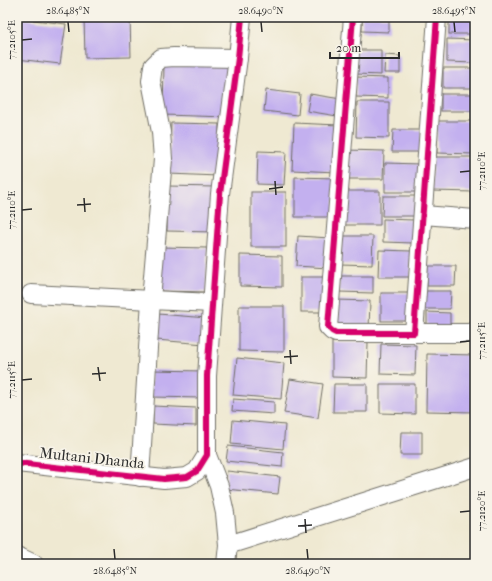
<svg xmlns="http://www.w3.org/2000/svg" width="492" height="581" font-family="'IM FELL French Canon',serif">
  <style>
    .building { fill: #c3b0ef }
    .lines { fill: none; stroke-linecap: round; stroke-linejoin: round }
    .street-casing { stroke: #706e65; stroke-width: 20 }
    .street { stroke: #fff; stroke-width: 18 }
    .cycleway-casing { stroke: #f7f3e8; stroke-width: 8 }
    .cycleway { stroke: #d6006c; stroke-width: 6 }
    .ticks { fill: none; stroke: #2b2b2b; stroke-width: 1.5 }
    .labels { text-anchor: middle; stroke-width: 3.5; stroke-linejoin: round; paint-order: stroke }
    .street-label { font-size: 15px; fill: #2b2b2b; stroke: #f7f3e8 }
    .neatline { fill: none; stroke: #2b2b2b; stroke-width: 1.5 }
    .ticks-label { font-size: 10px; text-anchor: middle; fill: #2b2b2b }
  </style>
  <rect width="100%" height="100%" fill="#f7f3e8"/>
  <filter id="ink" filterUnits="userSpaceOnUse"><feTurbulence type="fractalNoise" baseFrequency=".025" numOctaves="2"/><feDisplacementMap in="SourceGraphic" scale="8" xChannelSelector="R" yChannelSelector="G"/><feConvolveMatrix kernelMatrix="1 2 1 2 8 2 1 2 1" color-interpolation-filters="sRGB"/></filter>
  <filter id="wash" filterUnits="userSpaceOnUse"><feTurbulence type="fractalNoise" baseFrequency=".012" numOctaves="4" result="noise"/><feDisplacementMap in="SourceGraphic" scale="16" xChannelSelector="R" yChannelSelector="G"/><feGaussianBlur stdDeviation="0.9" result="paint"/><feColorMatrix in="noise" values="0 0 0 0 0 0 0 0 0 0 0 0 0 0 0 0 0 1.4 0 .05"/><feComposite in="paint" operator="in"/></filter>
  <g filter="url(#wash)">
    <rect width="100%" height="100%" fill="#efe9d2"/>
    <g id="blocks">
      <g class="building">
        <polygon points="84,17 130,17 131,57 85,58"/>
        <polygon points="362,17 389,17 389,32 362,31"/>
        <polygon points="17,18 66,24 60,64 17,59"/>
        <rect x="449" y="19" width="26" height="15"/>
        <polygon points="447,39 475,40 475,63 447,62"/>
        <polygon points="356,50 381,50 381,75 356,74"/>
        <polygon points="385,55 400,56 400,73 384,73"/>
        <polygon points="164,63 229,64 228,117 163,115"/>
        <polygon points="443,68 475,68 474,88 443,88"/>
        <polygon points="356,77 388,78 388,98 356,97"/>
        <polygon points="266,90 300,94 298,115 264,111"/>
        <polygon points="310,94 341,99 337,116 307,111"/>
        <rect x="441" y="94" width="32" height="17"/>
        <polygon points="357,102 389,102 389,138 356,137"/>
        <polygon points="437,121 475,121 475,154 437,153"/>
        <polygon points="171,123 219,124 218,176 169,174"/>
        <polygon points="294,123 338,125 336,172 292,170"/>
        <polygon points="393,130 421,130 421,152 392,152"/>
        <polygon points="346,150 384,151 383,179 346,179"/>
        <polygon points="258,151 286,152 284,185 257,184"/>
        <polygon points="432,157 475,157 475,192 432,191"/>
        <polygon points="385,163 420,164 419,192 385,192"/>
        <polygon points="295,177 335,178 334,217 295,217"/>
        <polygon points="168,186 215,187 214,232 167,231"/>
        <polygon points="344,191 380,191 380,225 343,225"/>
        <rect x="251" y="192" width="35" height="55"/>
        <polygon points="383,196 417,196 416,216 382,216"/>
        <polygon points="383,219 414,220 414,243 383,242"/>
        <polygon points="298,236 330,238 328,268 296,266"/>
        <polygon points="341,236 373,236 372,265 341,264"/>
        <polygon points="160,247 207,248 206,292 159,291"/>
        <polygon points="379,250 411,251 411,277 378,277"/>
        <polygon points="240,255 282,256 282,287 240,286"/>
        <polygon points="428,266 456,266 455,286 427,286"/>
        <polygon points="339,276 373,276 373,293 339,292"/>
        <rect x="301" y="277" width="28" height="35"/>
        <polygon points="424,291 451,291 450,309 424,309"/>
        <rect x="381" y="293" width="28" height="28"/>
        <polygon points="337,300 370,301 369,329 336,329"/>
        <polygon points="239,306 284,306 284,352 239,351"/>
        <polygon points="427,312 450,313 450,330 427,330"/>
        <polygon points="158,314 207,318 205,344 156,340"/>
        <polygon points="332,342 368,342 367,378 332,377"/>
        <polygon points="381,344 416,345 415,375 380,374"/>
        <polygon points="427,354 475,355 475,412 426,411"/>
        <polygon points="237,358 284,363 281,399 233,395"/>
        <polygon points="151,370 203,371 203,398 151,397"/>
        <polygon points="290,379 323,384 318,418 284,413"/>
        <polygon points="334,384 367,384 367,412 333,412"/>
        <polygon points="380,384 415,384 415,414 380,413"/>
        <polygon points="233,399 274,402 274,414 232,411"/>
        <polygon points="153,406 196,408 196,426 153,424"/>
        <polygon points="233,420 285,425 283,449 231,444"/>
        <polygon points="401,432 422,432 422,455 400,455"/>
        <polygon points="228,446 283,452 282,467 226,461"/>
        <polygon points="227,471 280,477 278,494 225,489"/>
      </g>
    </g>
  </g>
  <g filter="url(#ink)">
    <use href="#blocks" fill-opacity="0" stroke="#706e65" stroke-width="1"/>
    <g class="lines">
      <defs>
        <g id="street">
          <polyline points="353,17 328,327 332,331 336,333 414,333 437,17"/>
          <polyline points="423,215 475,219"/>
          <polyline points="31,294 212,303"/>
          <polyline points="414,333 469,333 475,331"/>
          <polyline points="207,455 219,486 225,513 228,545 226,564"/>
          <polyline points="17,463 164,479 187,477 197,471 207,455 207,376 220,194 238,58 242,17"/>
          <polyline points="140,477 151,300 163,159 161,132 151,81 153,66 161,58 174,57 238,58"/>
          <polyline points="228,545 475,467"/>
          <polyline points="17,556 34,564"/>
        </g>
      </defs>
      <use href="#street" class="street-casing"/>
      <use href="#street" class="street"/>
      <defs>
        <g id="cycleway">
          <polyline points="353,17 328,327 332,331 336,333 414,333 437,17"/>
          <polyline points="17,463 164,479 187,477 197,471 207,455 207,376 220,194 238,58 242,17"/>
        </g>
      </defs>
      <use href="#cycleway" class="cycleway-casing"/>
      <use href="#cycleway" class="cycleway"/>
    </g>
  </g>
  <path class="ticks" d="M68,22L69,32M261,22L262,32M454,22L455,32M22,40L32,39M460,172L470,171M275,181L276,195M269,189L283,187M84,198L85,212M77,205L91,204M22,210L32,209M460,342L470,341M290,350L291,364M284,357L298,356M98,367L100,381M92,374L106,373M22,380L32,379M460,512L470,511M305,519L306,533M298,526L312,525M114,549L115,559M307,549L308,559"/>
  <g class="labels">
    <g class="street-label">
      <text transform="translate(92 458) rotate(6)" y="5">Multani Dhanda</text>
    </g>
  </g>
  <rect width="492" height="581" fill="none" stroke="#f7f3e8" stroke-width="44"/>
  <path d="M330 52v6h69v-6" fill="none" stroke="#2b2b2b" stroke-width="2"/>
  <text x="336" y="52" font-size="12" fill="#2b2b2b" stroke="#f7f3e8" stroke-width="3" paint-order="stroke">20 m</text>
  <rect x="22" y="22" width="448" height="537" class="neatline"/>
  <g class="ticks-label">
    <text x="68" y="14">28.6485°N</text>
    <text x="261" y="14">28.6490°N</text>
    <text x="454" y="14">28.6495°N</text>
    <text transform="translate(11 40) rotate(-90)" y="4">77.2105°E</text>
    <text transform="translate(481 171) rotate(-90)" y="4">77.2110°E</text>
    <text transform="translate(11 210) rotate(-90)" y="4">77.2110°E</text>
    <text transform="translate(481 341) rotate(-90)" y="4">77.2115°E</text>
    <text transform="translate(11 380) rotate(-90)" y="4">77.2115°E</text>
    <text transform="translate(481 511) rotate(-90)" y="4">77.2120°E</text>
    <text x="115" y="574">28.6485°N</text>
    <text x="308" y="574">28.6490°N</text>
  </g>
</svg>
